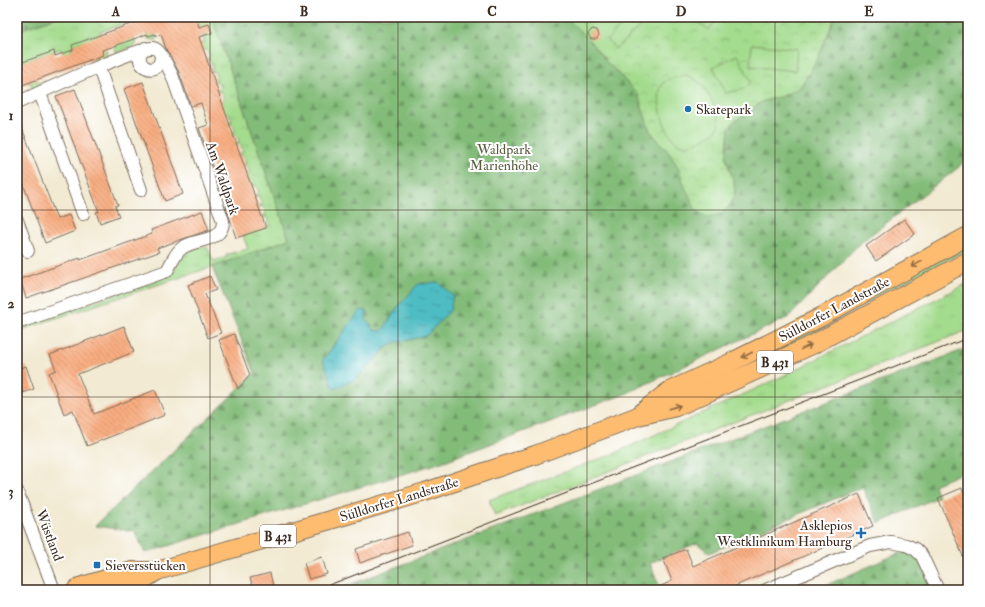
<svg xmlns="http://www.w3.org/2000/svg" width="985" height="607" font-family="'IM FELL Double Pica',serif">
  <style>
    .grass { fill: url(#grass-tufts); stroke: #708356 }
    .forest { fill: url(#forest-firs); stroke: #5f734c; fill-rule: evenodd }
    .park { fill: url(#park-crowns); stroke: #708356 }
    .pitch { fill: #a4dc8e; stroke: #708356 }
    .water { fill: url(#water-ripples); stroke: #447370 }
    .building { fill: url(#building-back-hatch) }
    .lines { fill: none; stroke-linecap: round; stroke-linejoin: round }
    .street-casing { stroke: #7b6d5d; stroke-width: 14 }
    .primary-casing { stroke: #7b6d5d; stroke-width: 20 }
    .street { stroke: #fff; stroke-width: 12 }
    .primary { stroke: #fdbc70; stroke-width: 18 }
    .tram { stroke: #3b2a1e; stroke-width: 1 }
    .oneway { stroke: #926c43 }
    .grid { fill: none; stroke: #3b2a1e; stroke-width: 1; stroke-opacity: 0.55 }
    .poi-dot { fill: #1f6fb2; stroke: #fff; stroke-width: 1.5 }
    .labels { text-anchor: middle; stroke-width: 4; stroke-linejoin: round; paint-order: stroke }
    .shield { fill: #fff; stroke: #766a62; stroke-width: 1 }
    .shield-label { font-size: 13px; font-weight: bold; fill: #3b2a1e }
    .poi-label { font-size: 14px; fill: #3b2a1e; stroke: #fff; text-anchor: start }
    .park-label { font-size: 14px; fill: #5a5f40; stroke: #fff }
    .street-label { font-size: 14px; fill: #3b2a1e; stroke: #fff }
    .neatline { fill: none; stroke: #3b2a1e; stroke-width: 1.5 }
    .grid-label { font-size: 13px; text-anchor: middle; font-weight: bold; fill: #3b2a1e }
  </style>
  <defs>
    <pattern id="grass-tufts" width="24" height="20" patternUnits="userSpaceOnUse"><rect width="24" height="20" fill="#a4dc8e"/><path d="M3 7l-1-3M5 7V3M7 7l1-3M15 17l-1-3M17 17v-4M19 17l1-3" fill="none" stroke="#8ebd7a"/></pattern>
    <pattern id="forest-firs" width="22" height="20" patternUnits="userSpaceOnUse"><rect width="22" height="20" fill="#83bc79"/><path d="M5 1l3.5 6h-7zM16 11l3.5 6h-7z" fill="#6c9963"/></pattern>
    <pattern id="park-crowns" width="20" height="18" patternUnits="userSpaceOnUse"><rect width="20" height="18" fill="#a4dc8e"/><path d="M2 6a3 3 0 1 1 6 0M12 15a3 3 0 1 1 6 0" fill="none" stroke="#8ebd7a"/></pattern>
    <pattern id="water-ripples" width="26" height="14" patternUnits="userSpaceOnUse"><rect width="26" height="14" fill="#4ebcc3"/><path d="M2 4q2-2 4 0t4 0M15 11q2-2 4 0t4 0" fill="none" stroke="#42999e"/></pattern>
    <pattern id="building-back-hatch" width="6" height="6" patternUnits="userSpaceOnUse"><rect width="6" height="6" fill="#f9ad81"/><path d="M-1 5l2 2M0 0l6 6M5-1l2 2" fill="none" stroke="#cb8d69"/></pattern>
  </defs>
  <rect width="100%" height="100%" fill="#fff"/>
  <filter id="ink" filterUnits="userSpaceOnUse"><feTurbulence type="fractalNoise" baseFrequency=".025" numOctaves="2"/><feDisplacementMap in="SourceGraphic" scale="8" xChannelSelector="R" yChannelSelector="G"/><feConvolveMatrix kernelMatrix="1 2 1 2 8 2 1 2 1" color-interpolation-filters="sRGB"/></filter>
  <filter id="wash" filterUnits="userSpaceOnUse"><feTurbulence type="fractalNoise" baseFrequency=".012" numOctaves="4" result="noise"/><feDisplacementMap in="SourceGraphic" scale="16" xChannelSelector="R" yChannelSelector="G"/><feGaussianBlur stdDeviation="0.9" result="paint"/><feColorMatrix in="noise" values="0 0 0 0 0 0 0 0 0 0 0 0 0 0 0 0 0 1.4 0 .05"/><feComposite in="paint" operator="in"/></filter>
  <g filter="url(#wash)">
    <rect width="100%" height="100%" fill="#f2ead3"/>
    <g class="grass">
      <polygon points="56,17 149,17 157,40 148,39 140,18 100,32 108,57 93,64 84,41 72,45 74,52 64,55 61,49 27,61 38,83 45,81 46,85 33,90 31,83 28,83 21,64 17,65 17,31"/>
      <path d="M196,17H212L289,239L215,266L17,331V328L171,275C179,262 190,242 208,248L213,261L227,257L226,254H228L248,249L243,236L270,226L267,217L262,218L261,216L266,215L263,206L258,208V206L262,204L259,196L255,197L254,195L259,193L256,185L251,187L233,186L217,192L216,185L250,173L247,165L243,166V164L246,162L243,155H240L239,153L243,152L240,144L236,145L235,143L239,142L236,134L233,135L232,133L235,131L233,124L229,125L228,122L232,121L229,113L225,114L221,101L224,99L221,91L218,92L217,90L220,88L218,81L215,82L213,80L217,78L214,71L210,72V69L213,68L210,60L207,61L206,59L210,58L207,50L180,51L205,42Z"/>
      <polygon points="134,37 136,45 117,53 113,44"/>
      <polygon points="968,245 968,249 874,299 785,350 651,406"/>
      <polygon points="968,283 968,330 495,516 489,500 613,454 777,379"/>
    </g>
    <g class="forest">
      <polygon points="17,17 56,17 17,31"/>
      <path d="M212,17H570L571,22L590,41L606,61L638,94L650,131L670,154L678,167L685,187L696,210L735,195L734,184L726,158L729,128L736,120L763,101L783,96L800,87L818,58L835,17H968V154L959,167L859,244L789,317L625,394L439,463L145,553L135,531L95,526L255,373L212,267L289,239ZM397,308L426,336L390,344L356,379L367,311L366,319L375,331L383,330Z"/>
      <polygon points="968,348 968,470 934,485 938,497 879,523 862,487 709,553 697,543 650,563 661,590 336,590"/>
      <polygon points="914,551 934,590 815,590 897,554"/>
    </g>
    <polygon class="park" points="570,17 835,17 818,58 800,87 783,96 763,101 736,120 729,128 726,158 734,184 735,195 729,206 721,214 707,217 696,210 685,187 678,167 670,154 650,131 638,94 606,61 590,41 571,22"/>
    <g class="pitch">
      <polygon points="630,17 643,17 646,20 616,49 607,40"/>
      <polygon points="693,17 718,17 709,30 692,18"/>
      <polygon points="752,44 797,49 795,71 750,66"/>
      <path d="M737,55L751,81C746,92 736,90 726,93L713,67Z"/>
      <path d="M686,75C702,80 709,94 715,108C717,113 720,118 719,123C719,130 712,135 705,138C699,141 690,146 682,145C665,141 653,97 663,83C668,78 680,76 686,75Z"/>
    </g>
    <polygon class="water" points="438,282 453,296 450,311 426,336 390,344 356,379 334,389 323,360 360,310 367,311 366,319 375,331 383,330 397,308 418,284"/>
    <g id="blocks">
      <g class="building">
        <polygon points="150,17 196,17 199,27 209,24 212,33 199,37 266,228 236,238 226,206 230,205 220,179 217,180 199,128 208,125 201,103 191,106 179,72 166,49 161,34 156,36 155,34 148,36 147,34 112,47 102,50 103,55 17,87 17,64 54,51 55,56 73,50 72,45"/>
        <polygon points="592,29 597,30 599,35 596,39 591,39 588,34"/>
        <polygon points="143,82 183,194 165,201 124,89"/>
        <polygon points="75,89 118,205 115,206 119,216 100,223 96,212 99,212 56,96"/>
        <polygon points="17,115 57,219 69,215 75,231 45,243 17,167"/>
        <polygon points="202,211 209,230 157,248 159,252 26,298 20,279 80,258 80,260 152,234 151,230"/>
        <polygon points="904,219 915,234 876,261 866,246"/>
        <polygon points="210,276 216,290 205,294 221,333 208,338 188,285"/>
        <polygon points="124,326 134,352 78,374 94,414 155,390 165,415 87,446 73,410 64,414 49,373 56,370 50,355"/>
        <polygon points="234,334 250,375 238,389 219,340"/>
        <polygon points="26,366 34,389 23,393 17,378 17,369"/>
        <polygon points="962,488 963,492 968,490 968,568 938,498"/>
        <polygon points="859,494 873,526 726,590 652,590 672,581 663,558 686,549 693,566"/>
        <polygon points="408,532 412,545 360,563 356,549"/>
        <polygon points="322,557 327,574 309,579 304,563"/>
        <polygon points="270,573 274,590 254,590 250,578"/>
      </g>
    </g>
  </g>
  <g filter="url(#ink)">
    <use href="#blocks" fill-opacity="0" stroke="#7b6d5d" stroke-width="1"/>
    <g class="lines">
      <defs>
        <g id="street">
          <path d="M145,48C127,65 161,81 161,55"/>
          <polyline points="99,68 141,190"/>
          <polyline points="40,93 83,214"/>
          <path d="M17,103C34,95 143,45 153,48C161,49 168,68 172,75L223,221C223,243 195,238 182,248C175,253 171,264 167,271L17,323"/>
          <polyline points="17,220 28,251"/>
          <polyline points="17,491 54,590"/>
          <polyline points="766,590 870,546 891,542 906,545 915,549 922,556 938,590"/>
        </g>
        <g id="primary">
          <polyline points="641,413 669,391 730,363 819,318 968,236"/>
          <polyline points="76,590 79,587 132,571 157,571 425,492 535,455 638,416 676,407 812,345 968,261"/>
          <polyline points="119,590 135,585 157,571"/>
        </g>
      </defs>
      <use href="#street" class="street-casing"/>
      <use href="#primary" class="primary-casing"/>
      <use href="#street" class="street"/>
      <use href="#primary" class="primary"/>
      <polyline class="tram" points="316,590 968,338"/>
    </g>
    <defs><path id="oneway-shaft" d="M-6 0H5M1.5-3L5.5 0L1.5 3" fill="none" stroke-width="1.6" stroke-linecap="round" stroke-linejoin="round"/></defs>
    <g class="oneway">
      <use href="#oneway-shaft" transform="translate(917 264) rotate(151)"/>
      <use href="#oneway-shaft" transform="translate(806 347) rotate(-26)"/>
      <use href="#oneway-shaft" transform="translate(747 355) rotate(153)"/>
      <use href="#oneway-shaft" transform="translate(675 407) rotate(-18)"/>
    </g>
  </g>
  <path class="grid" d="M210,17V590M398,17V590M587,17V590M775,17V590M17,210H968M17,397H968"/>
  <g class="poi-dot">
    <circle cx="688" cy="109" r="4"/>
    <path d="M859 527h4v4h4v4h-4v4h-4v-4h-4v-4h4z"/>
    <rect x="93" y="561" width="8" height="8" rx="2"/>
  </g>
  <g class="labels">
    <g class="shield">
      <rect x="757" y="351" width="36" height="22" rx="3"/>
      <rect x="260" y="525" width="36" height="22" rx="3"/>
    </g>
    <g class="shield-label">
      <text x="775" y="367">B 431</text>
      <text x="278" y="541">B 431</text>
    </g>
    <g class="poi-label">
      <text x="696" y="114">Skatepark</text>
      <text x="852" y="530" text-anchor="end">Asklepios<tspan x="852" dy="16">Westklinikum Hamburg</tspan></text>
      <text x="105" y="570">Sieversstücken</text>
    </g>
    <g class="park-label">
      <text x="504" y="154">Waldpark<tspan x="504" dy="16">Marienhöhe</tspan></text>
    </g>
    <g class="street-label">
      <text transform="translate(223 178) rotate(71)" y="5">Am Waldpark</text>
      <text transform="translate(834 309) rotate(-28)" y="5">Sülldorfer Landstraße</text>
      <text transform="translate(399 499) rotate(-17)" y="5">Sülldorfer Landstraße</text>
      <text transform="translate(50 535) rotate(69)" y="5">Wüstland</text>
    </g>
  </g>
  <rect width="985" height="607" fill="none" stroke="#fff" stroke-width="44"/>
  <rect x="22" y="22" width="941" height="563" class="neatline"/>
  <g class="grid-label">
    <text x="116" y="16">A</text>
    <text x="304" y="16">B</text>
    <text x="492" y="16">C</text>
    <text x="681" y="16">D</text>
    <text x="869" y="16">E</text>
    <text x="11" y="120">1</text>
    <text x="11" y="308">2</text>
    <text x="11" y="496">3</text>
  </g>
</svg>
